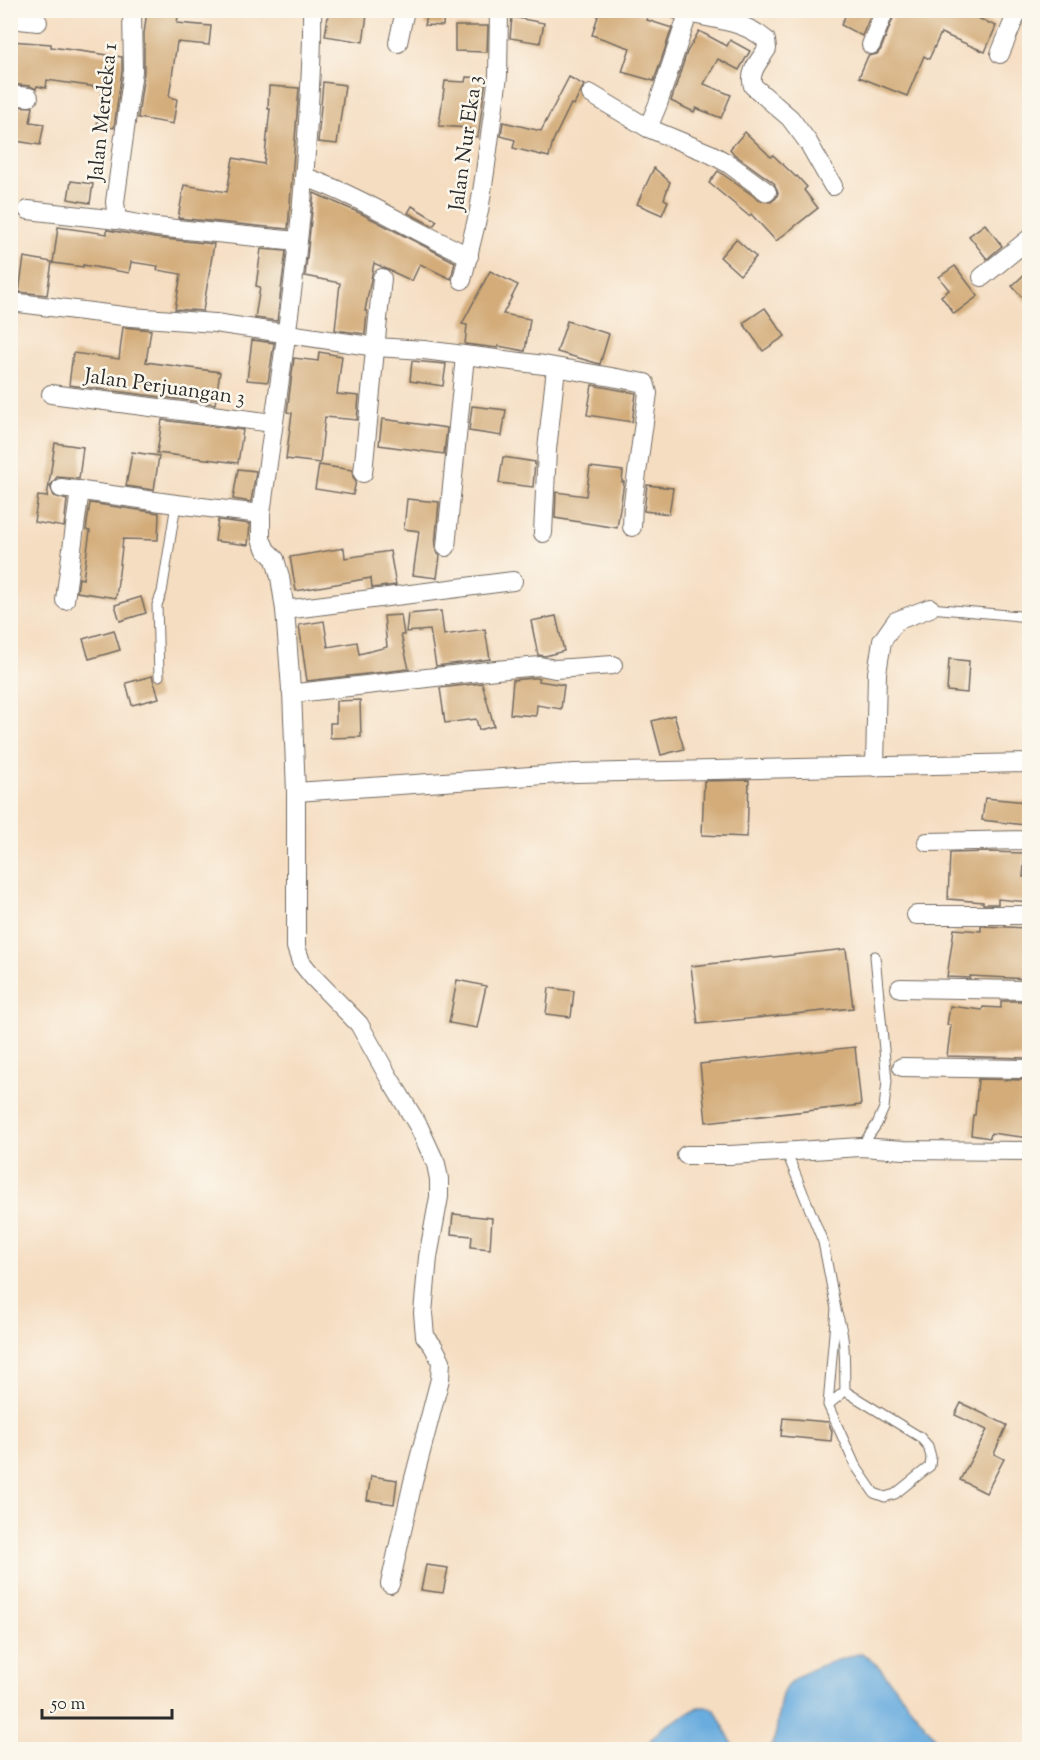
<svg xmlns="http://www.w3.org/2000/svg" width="1040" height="1760" font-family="'Sorts Mill Goudy',serif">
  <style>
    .water { fill: #69acde; stroke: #4a6c84; stroke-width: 1.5 }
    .building { fill: #d3ac79 }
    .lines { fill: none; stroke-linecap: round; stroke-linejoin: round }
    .service-casing { stroke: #726960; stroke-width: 11 }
    .minor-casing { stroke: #726960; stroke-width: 20 }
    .service { stroke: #fff; stroke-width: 9 }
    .minor { stroke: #fff; stroke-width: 18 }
    .labels { text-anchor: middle; stroke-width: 5; stroke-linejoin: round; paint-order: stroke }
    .street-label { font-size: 21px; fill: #2b2b2b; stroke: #fbf7ec }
  </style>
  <rect width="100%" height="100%" fill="#fbf7ec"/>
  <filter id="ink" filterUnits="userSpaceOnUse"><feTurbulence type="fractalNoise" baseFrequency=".0167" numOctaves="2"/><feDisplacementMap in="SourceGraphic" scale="12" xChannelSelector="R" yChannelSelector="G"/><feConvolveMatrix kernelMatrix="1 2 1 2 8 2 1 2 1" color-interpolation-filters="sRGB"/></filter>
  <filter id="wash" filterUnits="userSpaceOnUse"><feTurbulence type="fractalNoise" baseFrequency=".008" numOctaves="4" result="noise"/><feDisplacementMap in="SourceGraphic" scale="24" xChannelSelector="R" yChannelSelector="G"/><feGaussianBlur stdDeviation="1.35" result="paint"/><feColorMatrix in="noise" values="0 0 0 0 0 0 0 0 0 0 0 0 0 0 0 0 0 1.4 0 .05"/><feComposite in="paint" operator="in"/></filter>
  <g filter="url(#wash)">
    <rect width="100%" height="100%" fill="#f5ddc1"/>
    <g class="water">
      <path d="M862,1653L879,1667L944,1749H770C780,1731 776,1713 782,1695C790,1670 839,1660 862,1653Z"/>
      <polygon points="699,1707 709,1707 715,1710 735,1749 642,1749 662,1728"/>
    </g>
    <g id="blocks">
      <g class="building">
        <polygon points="147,10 179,10 177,23 211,26 209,45 177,42 169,97 177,99 173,124 138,118 144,72 144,34"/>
        <polygon points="329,10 367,15 363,42 325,36"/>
        <polygon points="426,10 444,10 443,26 425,25"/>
        <polygon points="600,10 629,10 648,16 647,20 672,28 654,81 622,72 630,48 592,35"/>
        <polygon points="848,10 873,10 862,36 841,25"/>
        <polygon points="896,10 959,10 996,26 985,52 941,33 929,59 924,56 907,96 859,77 868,56 877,54 881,49"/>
        <polygon points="512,17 544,23 540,43 510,38"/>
        <polygon points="455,26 488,26 487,52 455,51"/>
        <polygon points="699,31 727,46 730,40 750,51 739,70 718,59 704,84 731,95 721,118 696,108 694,112 671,101 687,52"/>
        <polygon points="10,41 51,44 51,47 122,57 122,70 114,128 97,125 103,88 47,80 46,88 37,86 36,89 30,86 10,84"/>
        <polygon points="466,77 486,78 478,137 468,136 469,128 439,126 445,81 465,82"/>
        <polygon points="569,77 584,85 574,105 571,104 553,141 549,157 513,148 515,140 501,136 503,122 541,131"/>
        <polygon points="323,82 345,85 337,144 318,142"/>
        <polygon points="269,86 299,88 288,229 178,218 184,185 227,192 233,158 264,164 270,109 268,109"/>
        <polygon points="10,106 33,107 30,122 44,124 40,145 10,140"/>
        <polygon points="745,132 771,157 773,155 796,177 797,176 807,187 804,190 818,208 776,241 751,214 749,216 709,183 718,171 761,201 771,202 776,198 778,193 774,183 734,154 730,149"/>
        <polygon points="654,168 670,182 664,199 668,201 662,215 637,204"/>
        <polygon points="71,181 93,184 90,203 68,199"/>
        <polygon points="314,193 362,214 455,262 451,279 420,264 412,281 374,263 365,311 367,311 365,334 335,330 340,283 305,276"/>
        <polygon points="412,206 437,221 433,226 408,213"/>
        <polygon points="985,224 1002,246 987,259 969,236"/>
        <polygon points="58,227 107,234 107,230 155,238 214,244 203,311 175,309 181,274 157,270 158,266 131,262 129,273 83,265 83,267 53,263"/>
        <polygon points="736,239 756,257 740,275 720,257"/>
        <polygon points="261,249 286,251 277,321 255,318 260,287 256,286"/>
        <polygon points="24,257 52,262 47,295 19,292"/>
        <polygon points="955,266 978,296 954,314 941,296 949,290 939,277"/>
        <polygon points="1029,270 1029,305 1012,286"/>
        <polygon points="490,271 518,285 503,314 530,319 525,351 498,346 498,348 465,344 467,325 462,324"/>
        <polygon points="765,308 785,336 763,351 743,323"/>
        <polygon points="567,321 609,334 600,364 557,352"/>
        <polygon points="123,327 151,330 146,362 220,372 215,404 69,385 73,353 119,359"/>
        <polygon points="252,340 274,343 268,382 247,380"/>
        <polygon points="319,352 342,356 337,394 359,396 357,420 325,417 320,463 286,459 292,413 287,412 294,358 318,361"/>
        <polygon points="412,361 446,364 443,386 410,381"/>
        <polygon points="592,385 636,393 632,422 587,415"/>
        <polygon points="472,406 506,410 502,436 469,431"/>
        <polygon points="382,419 447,428 444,454 379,445"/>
        <polygon points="162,420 243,430 238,463 157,453"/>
        <polygon points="55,443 83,447 79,479 57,477 50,486 54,496 67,500 64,527 34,522 38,496 47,497"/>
        <polygon points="132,452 159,456 154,490 126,486"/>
        <polygon points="503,457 535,462 533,487 499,483"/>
        <polygon points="319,465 352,470 353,477 356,481 353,495 315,489"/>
        <polygon points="590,467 623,471 622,482 624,482 617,528 555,518 556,492 586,496"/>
        <polygon points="238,469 256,471 251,502 233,499"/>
        <polygon points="647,485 673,488 669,514 644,511"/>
        <polygon points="407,499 439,502 435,546 436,552 440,556 437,578 413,575 419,531 404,529"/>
        <polygon points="90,503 159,513 158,540 123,539 116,598 77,592 79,578 83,579 90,531 86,530"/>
        <polygon points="218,520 250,524 248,545 215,541"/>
        <polygon points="344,548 345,558 390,551 396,585 372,588 371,578 296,591 290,557"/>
        <polygon points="141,597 146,613 120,621 115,605"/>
        <polygon points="441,611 444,635 485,629 490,659 436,666 430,630 406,632 408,614"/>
        <polygon points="401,615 404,635 401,635 409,669 307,681 299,625 324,621 328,647 357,642 359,654 387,647 384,616"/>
        <polygon points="556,616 564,651 545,656 538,655 531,621"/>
        <polygon points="114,630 120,650 89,659 83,639"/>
        <polygon points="949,659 969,661 967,693 947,691"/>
        <polygon points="152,676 159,698 132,705 126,683"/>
        <polygon points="533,678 539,678 538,681 564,685 561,709 537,705 536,716 510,714 513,680"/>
        <polygon points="482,683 494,726 479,730 476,719 445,723 440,688"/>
        <polygon points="360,700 361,737 330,738 330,723 336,723 336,701"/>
        <polygon points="674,715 684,749 661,755 652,721"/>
        <polygon points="749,780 747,837 702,835 704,781"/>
        <polygon points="985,798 1027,802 1025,825 982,820"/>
        <polygon points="988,852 1025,853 1023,877 1029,877 1028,902 998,899 998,904 983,904 983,902 948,899 950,853"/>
        <polygon points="981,926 1029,928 1029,979 970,976 970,978 947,977 954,929 981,931"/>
        <polygon points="846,949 853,1008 698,1024 691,966"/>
        <polygon points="457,980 486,986 477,1028 449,1023"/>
        <polygon points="549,988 574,991 571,1017 546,1014"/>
        <polygon points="1001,1001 1029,1001 1029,1058 947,1056 951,1025 947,1025 950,1006 982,1010 983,1007 1001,1008"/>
        <polygon points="855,1047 861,1105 706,1122 700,1064"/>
        <polygon points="978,1079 1027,1080 1024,1111 1029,1112 1029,1138 991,1133 990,1138 971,1135 973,1115 975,1115"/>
        <polygon points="453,1214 492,1218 490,1249 471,1247 472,1236 451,1234"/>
        <polygon points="961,1403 1007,1425 994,1454 1004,1459 986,1493 960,1480 987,1430 955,1415"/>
        <polygon points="783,1418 828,1422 832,1431 831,1441 781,1436"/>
        <polygon points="371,1476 397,1480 394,1504 367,1500"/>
        <polygon points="426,1565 448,1568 443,1593 421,1590"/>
      </g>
    </g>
  </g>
  <g filter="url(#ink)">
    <use href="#blocks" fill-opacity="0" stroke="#726960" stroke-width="1.5"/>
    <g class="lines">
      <defs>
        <g id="service">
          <polyline points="930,608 1030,617"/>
          <polyline points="159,676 157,605 162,592 176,504"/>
          <polyline points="861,1147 877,1124 884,1108 887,1081 875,956"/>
          <polyline points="786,1151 823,1242 836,1309 828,1405 855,1465 874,1493 885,1497 895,1494 930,1466 931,1457 928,1446 920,1437 845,1391 828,1405"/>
          <path d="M836,1311C847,1338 844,1363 845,1391"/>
        </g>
        <g id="minor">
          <path d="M312,10C313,58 309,104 306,152C298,273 277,394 261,514V539L266,550L275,559L280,577L285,610L291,689L292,692L297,693L496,670L540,666L555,669L613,665"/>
          <path d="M677,10C706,19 743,19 766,40L767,49C760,60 748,72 753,86L790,118L808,142L833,186"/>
          <polyline points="10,19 38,22"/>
          <polyline points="398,43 405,10"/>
          <polyline points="871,45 885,10"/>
          <polyline points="1000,54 1018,10"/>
          <polyline points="591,94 648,128 711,154 729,164 767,192"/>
          <polyline points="10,95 29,97"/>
          <polyline points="648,128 658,104 688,14"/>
          <path d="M305,177C362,197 413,231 469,256"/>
          <polyline points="28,210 117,220 156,227 297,241"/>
          <polyline points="117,220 115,202 133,71 132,12 129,10"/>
          <polyline points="982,277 1030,238"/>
          <polyline points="462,280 479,211 485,172 498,76 499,10"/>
          <polyline points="11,302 131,317 215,323 376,347 424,350 544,365 645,383 648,393 633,502 632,527"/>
          <polyline points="51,394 273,423"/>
          <polyline points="363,473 382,278"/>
          <polyline points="61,488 176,504 261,514"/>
          <polyline points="543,533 547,450 556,368"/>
          <polyline points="446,547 465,356"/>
          <polyline points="65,600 80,490"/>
          <polyline points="285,610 513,581"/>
          <polyline points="292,692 296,792 575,773 1030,763"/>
          <polyline points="875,767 877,673 882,641 896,621 930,608"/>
          <polyline points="296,792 296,947 301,962 313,977 359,1024 388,1076 419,1127 436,1164 439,1179 439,1197 428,1257 423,1313 425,1336 433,1346 441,1361 440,1379 413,1482 390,1584"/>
          <polyline points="927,842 1030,840"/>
          <polyline points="916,915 1030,915"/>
          <polyline points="900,988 1030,990"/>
          <polyline points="902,1067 1030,1069"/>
          <polyline points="686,1155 730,1155 861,1147 904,1150 1030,1151"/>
        </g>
      </defs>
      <use href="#service" class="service-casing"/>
      <use href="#minor" class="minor-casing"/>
      <use href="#service" class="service"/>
      <use href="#minor" class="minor"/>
    </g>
  </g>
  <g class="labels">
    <g class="street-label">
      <text transform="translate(102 112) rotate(-84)" y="7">Jalan Merdeka 1</text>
      <text transform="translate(465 143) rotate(-82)" y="7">Jalan Nur Eka 3</text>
      <text transform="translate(165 386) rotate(8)" y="7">Jalan Perjuangan 3</text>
    </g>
  </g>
  <rect width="1040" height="1760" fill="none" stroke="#fbf7ec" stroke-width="36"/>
  <path d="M42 1709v9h130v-9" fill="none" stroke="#2b2b2b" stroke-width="3"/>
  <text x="51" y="1709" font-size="18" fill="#2b2b2b" stroke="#fbf7ec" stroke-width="4.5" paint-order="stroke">50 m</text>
</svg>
